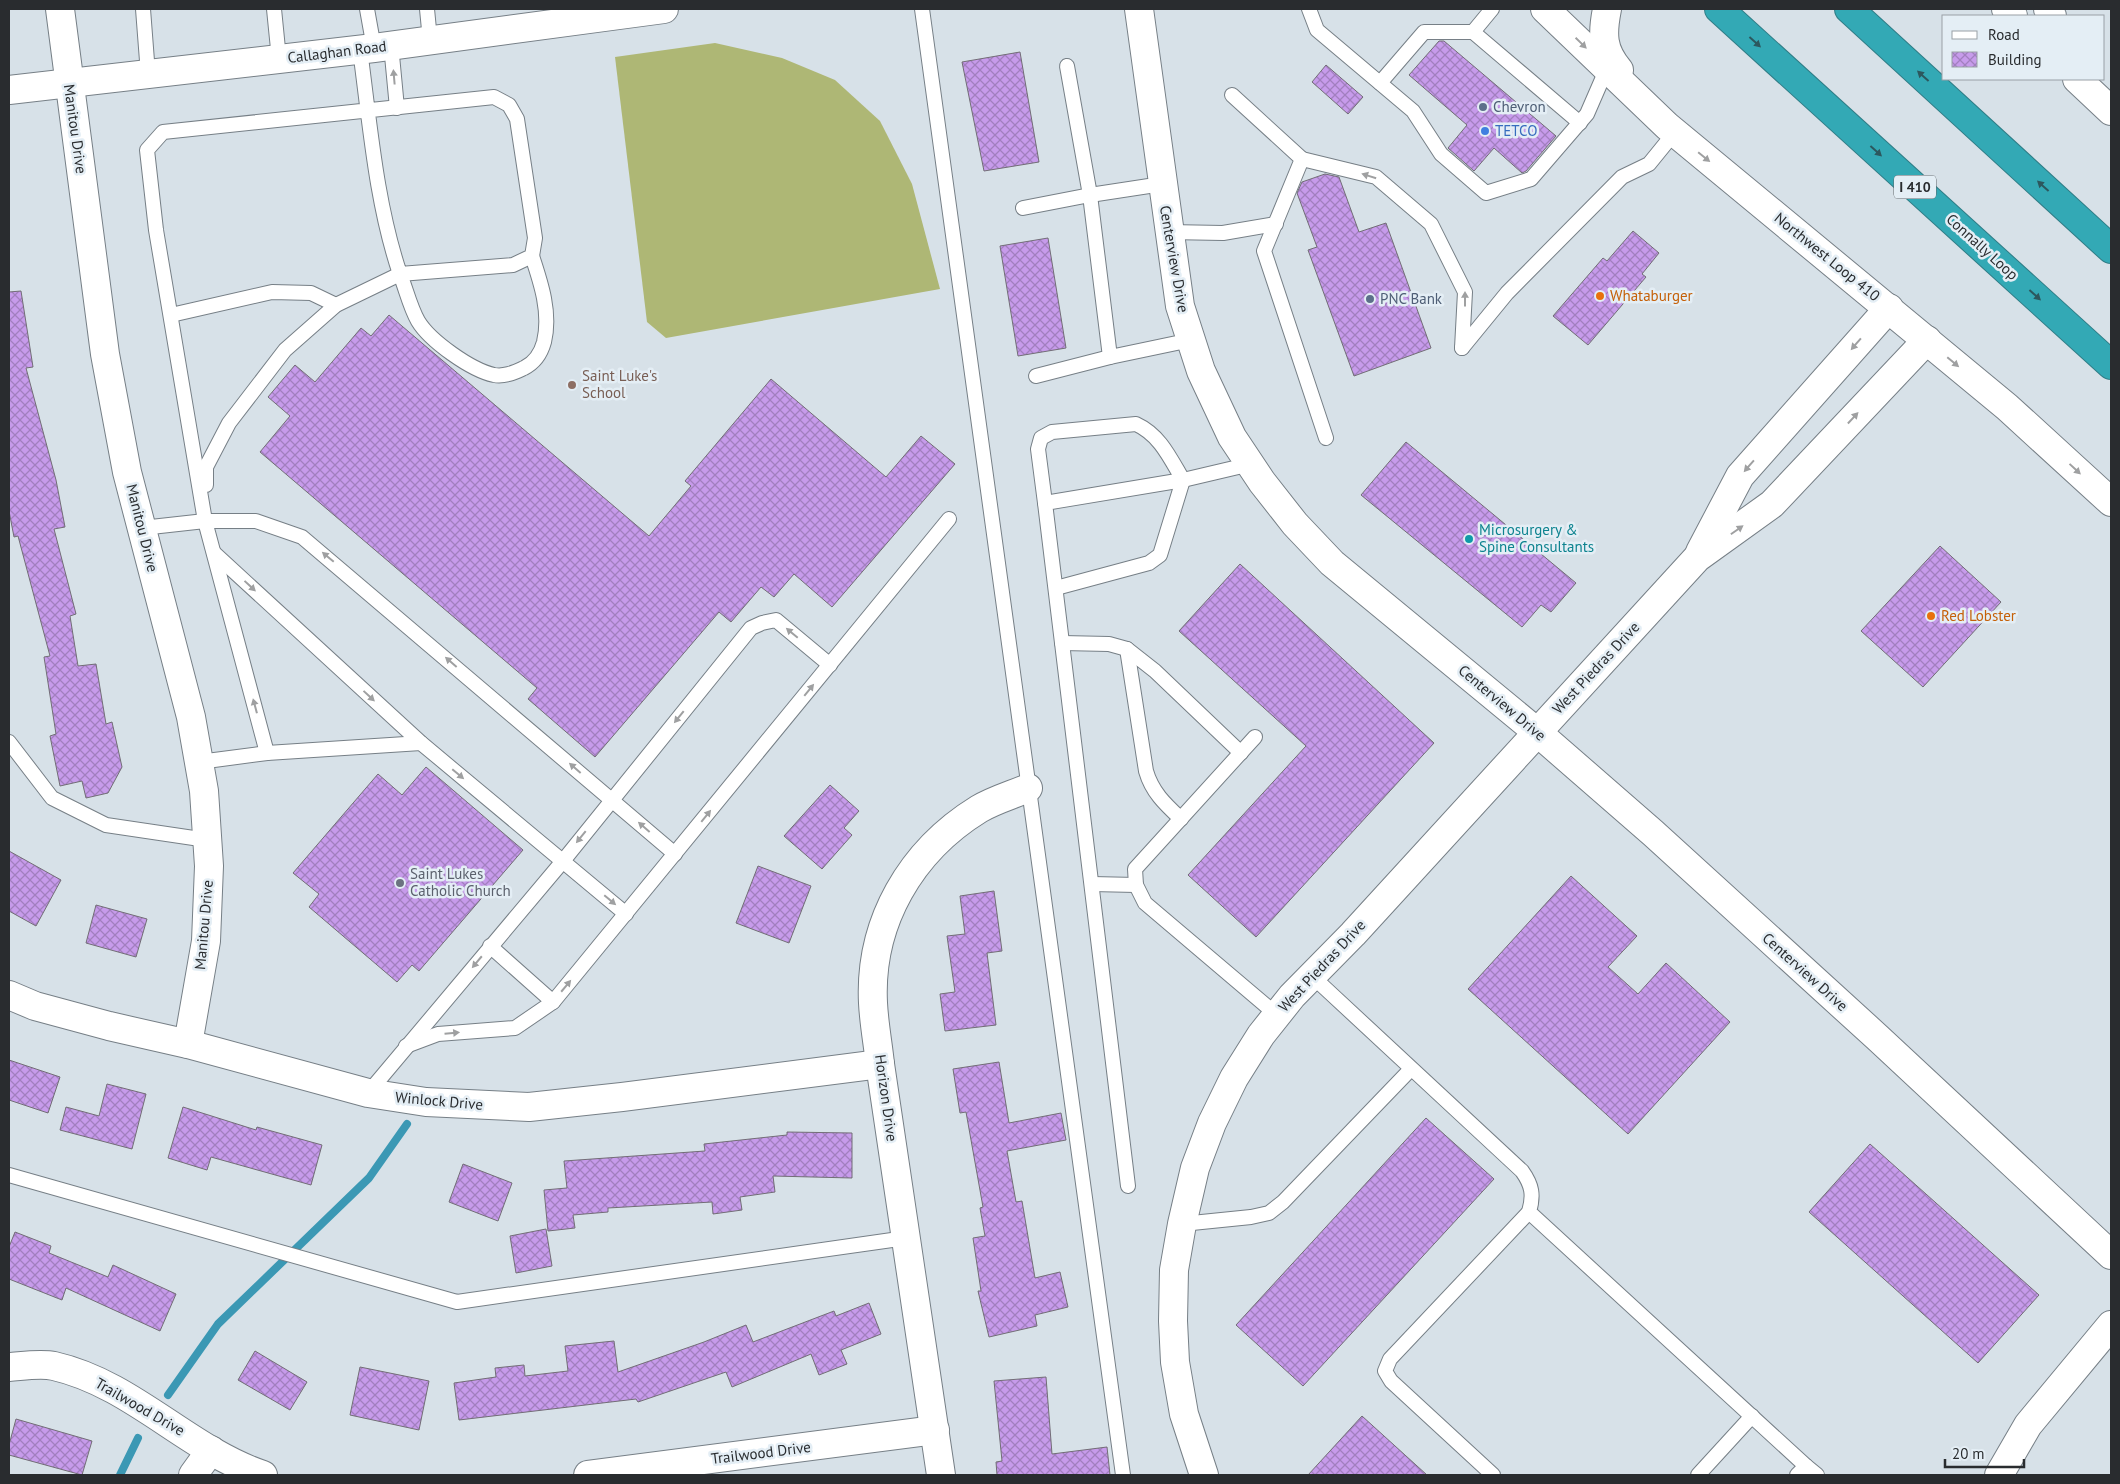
<svg xmlns="http://www.w3.org/2000/svg" width="2120" height="1484" font-family="'PT Sans',sans-serif">
  <style>
    .pitch { fill: #aeb775 }
    .lines { fill: none; stroke-linecap: round; stroke-linejoin: round }
    .stream { stroke: #3b98b4; stroke-width: 8 }
    .building { fill: url(#building-cross-hatch); stroke: #726d76 }
    .lane-casing { stroke: #767f86; stroke-width: 16 }
    .street-casing { stroke: #767f86; stroke-width: 30 }
    .secondary-casing { stroke: #767f86; stroke-width: 30 }
    .highway-casing { stroke: #307d86; stroke-width: 30 }
    .lane { stroke: #fff; stroke-width: 14 }
    .street { stroke: #fff; stroke-width: 28 }
    .secondary { stroke: #fff; stroke-width: 28 }
    .highway { stroke: #33a9b5; stroke-width: 28 }
    .oneway { fill: #2c585e }
    .oneway2 { fill: #9fa0a1 }
    .service-dot { fill: #5c6f8a; stroke: #e4eef5; stroke-width: 2 }
    .shop-dot { fill: #3f7fe0; stroke: #e4eef5; stroke-width: 2 }
    .food-dot { fill: #e8710a; stroke: #e4eef5; stroke-width: 2 }
    .education-dot { fill: #8d6e63; stroke: #e4eef5; stroke-width: 2 }
    .culture-dot { fill: #0f9aa8; stroke: #e4eef5; stroke-width: 2 }
    .worship-dot { fill: #6b7280; stroke: #e4eef5; stroke-width: 2 }
    .labels { text-anchor: middle; stroke-width: 5; stroke-linejoin: round; paint-order: stroke }
    .shield { fill: #e4eef5; stroke: #61666a; stroke-width: 1 }
    .shield-label { font-size: 14px; font-weight: bold; fill: #292c2f }
    .street-label { font-size: 15px; fill: #292c2f; stroke: #e4eef5 }
    .service-label { font-size: 15px; fill: #4e5e75; stroke: #e4eef5; text-anchor: start }
    .shop-label { font-size: 15px; fill: #366cbe; stroke: #e4eef5; text-anchor: start }
    .food-label { font-size: 15px; fill: #c56008; stroke: #e4eef5; text-anchor: start }
    .education-label { font-size: 15px; fill: #785e54; stroke: #e4eef5; text-anchor: start }
    .culture-label { font-size: 15px; fill: #0d838f; stroke: #e4eef5; text-anchor: start }
    .worship-label { font-size: 15px; fill: #5b616d; stroke: #e4eef5; text-anchor: start }
  </style>
  <defs>
    <pattern id="building-cross-hatch" width="8" height="8" patternUnits="userSpaceOnUse" patternTransform="scale(1.25)"><rect width="8" height="8" fill="#c79beb"/><path d="M0 0l8 8M0 8l8-8" fill="none" stroke="#a27fbf"/></pattern>
  </defs>
  <rect width="100%" height="100%" fill="#d7e1e8"/>
  <polygon class="pitch" points="715,43 782,58 835,80 880,121 912,184 940,289 666,338 647,322 615,57"/>
  <g class="lines">
    <g class="stream">
      <polyline points="168,1395 218,1324 369,1178 407,1124"/>
      <polyline points="120,1475 138,1438"/>
    </g>
  </g>
  <g class="building">
    <polygon points="1439,41 1444,41 1556,136 1526,171 1522,173 1494,148 1474,171 1448,148 1467,125 1409,75"/>
    <polygon points="1020,52 1039,162 984,171 962,62"/>
    <polygon points="1326,65 1363,97 1348,114 1312,82"/>
    <polygon points="1325,174 1339,177 1359,232 1386,223 1431,348 1354,376 1308,250 1317,247 1297,193 1302,182"/>
    <polygon points="1633,231 1659,253 1642,274 1646,277 1588,345 1553,316 1603,258 1607,261"/>
    <polygon points="1048,238 1066,348 1018,356 1000,246"/>
    <polygon points="21,291 33,367 26,368 56,480 65,527 54,529 76,614 70,616 78,666 96,664 106,724 112,722 122,767 108,793 86,798 82,781 60,786 50,736 56,734 44,657 50,656 18,536 14,537 9,511 9,292"/>
    <polygon points="389,315 649,536 691,486 685,481 771,379 886,477 921,436 955,464 832,607 794,574 774,597 761,587 731,622 719,612 595,757 528,699 537,688 260,452 290,416 268,397 295,365 315,382 361,328 371,336"/>
    <polygon points="1406,442 1576,583 1551,612 1541,605 1522,627 1361,495"/>
    <polygon points="1940,546 2001,602 1923,687 1861,631"/>
    <polygon points="1240,564 1434,743 1256,937 1188,875 1306,746 1179,631"/>
    <polygon points="426,767 523,850 419,971 412,965 397,982 309,907 319,894 293,873 378,774 402,795"/>
    <polygon points="830,785 859,811 844,828 852,835 822,869 784,836"/>
    <polygon points="9,851 61,880 36,926 9,911"/>
    <polygon points="758,866 811,886 789,943 736,923"/>
    <polygon points="1571,876 1637,936 1608,967 1638,994 1666,963 1730,1022 1628,1134 1468,989"/>
    <polygon points="994,891 1002,951 987,953 996,1025 945,1031 940,994 955,992 947,936 965,934 960,896"/>
    <polygon points="96,905 147,919 136,957 86,943"/>
    <polygon points="9,1060 60,1077 48,1113 9,1100"/>
    <polygon points="999,1062 1009,1123 1061,1113 1066,1140 1007,1151 1016,1202 1022,1201 1035,1278 1060,1272 1068,1307 1035,1315 1037,1326 989,1337 978,1291 981,1291 973,1238 985,1236 980,1208 983,1207 966,1112 960,1113 953,1069"/>
    <polygon points="107,1084 146,1094 132,1149 60,1130 66,1107 99,1116"/>
    <polygon points="183,1107 256,1130 257,1127 322,1145 311,1185 211,1157 207,1170 168,1158"/>
    <polygon points="1426,1118 1494,1179 1303,1386 1236,1325"/>
    <polygon points="787,1132 852,1133 852,1178 773,1176 775,1192 740,1197 742,1210 713,1214 712,1202 608,1208 608,1212 573,1215 575,1228 548,1231 544,1190 567,1188 564,1161 705,1151 704,1144 787,1135"/>
    <polygon points="1870,1144 2039,1295 1978,1363 1809,1212"/>
    <polygon points="463,1164 512,1183 498,1221 449,1202"/>
    <polygon points="546,1229 552,1266 516,1273 510,1236"/>
    <polygon points="15,1232 51,1246 49,1253 108,1277 113,1265 176,1294 160,1331 66,1288 62,1300 9,1279 9,1247"/>
    <polygon points="869,1303 881,1334 841,1350 847,1364 819,1375 811,1354 732,1387 726,1372 638,1402 636,1399 459,1420 454,1383 496,1377 495,1368 524,1365 525,1376 568,1371 565,1346 614,1341 618,1372 704,1342 746,1325 753,1342 834,1311 836,1316"/>
    <polygon points="255,1351 307,1382 290,1410 238,1380"/>
    <polygon points="360,1367 429,1381 419,1430 350,1415"/>
    <polygon points="1046,1377 1052,1454 1107,1447 1110,1475 997,1475 996,1462 1002,1461 994,1381"/>
    <polygon points="1362,1416 1427,1475 1308,1475"/>
    <polygon points="16,1419 92,1441 82,1475 9,1455 9,1445"/>
  </g>
  <g class="lines">
    <defs>
      <g id="lane">
        <polyline points="143,9 148,74"/>
        <polyline points="274,9 279,59"/>
        <polyline points="367,9 374,48"/>
        <polyline points="427,9 430,40"/>
        <polyline points="922,9 1123,1475"/>
        <polyline points="1309,9 1317,30 1413,111 1441,154 1486,193 1531,179 1587,114 1607,68"/>
        <polyline points="1473,32 1580,123"/>
        <polyline points="391,45 397,108"/>
        <polyline points="1067,66 1090,195 1162,184"/>
        <polyline points="1380,83 1424,32 1473,32 1492,9"/>
        <polyline points="1232,95 1302,159 1264,251 1326,438"/>
        <polyline points="1302,159 1376,177 1431,224 1465,292 1462,348"/>
        <polyline points="1023,208 1090,195 1110,357 1191,340"/>
        <polyline points="1168,232 1223,233 1276,224"/>
        <polyline points="171,315 272,292 311,293 336,305"/>
        <polyline points="1462,348 1507,293 1622,177 1649,164 1675,132"/>
        <polyline points="1036,376 1110,357"/>
        <path d="M206,485V467L229,423L285,350L336,305L400,274C406,289 410,307 418,321C430,341 471,370 494,375C505,377 515,372 524,368C534,363 541,353 544,342C551,313 541,283 532,256"/>
        <path d="M1045,503L1038,449L1041,438L1052,432L1136,424C1160,435 1170,458 1183,480L1160,555L1149,563L1056,588"/>
        <polyline points="142,528 205,521 256,521 302,537 675,854"/>
        <polyline points="214,553 421,743 626,914"/>
        <polyline points="1062,643 1109,644 1127,649 1155,671 1241,753"/>
        <path d="M1127,649L1146,771C1152,792 1165,804 1181,819"/>
        <polyline points="1255,737 1135,869 1136,885 1145,903 1277,1015"/>
        <polyline points="9,742 52,798 106,825 207,840"/>
        <path d="M267,753L205,521L156,230L147,150L163,132L494,97L509,105L517,119L535,238L532,256L513,265L400,274C376,203 370,124 360,50"/>
        <polyline points="199,762 267,753 421,743"/>
        <polyline points="1092,884 1136,885"/>
        <polyline points="490,946 553,1002"/>
        <path d="M1312,976L1522,1171C1532,1185 1534,1195 1529,1212L1806,1466"/>
        <polyline points="406,1046 438,1034 515,1028 553,1002 949,519"/>
        <polyline points="368,1093 563,861 751,628 762,623 776,620 830,665"/>
        <polyline points="9,1175 457,1302 906,1238"/>
        <polyline points="1128,1186 1045,503 1183,480 1251,464"/>
        <polyline points="1182,1224 1251,1217 1269,1213 1283,1202 1410,1070"/>
        <polyline points="1493,1475 1391,1381 1385,1371 1390,1359 1529,1212"/>
        <polyline points="1698,1475 1752,1416"/>
        <polyline points="1797,1475 1806,1466 1817,1475"/>
      </g>
      <g id="street">
        <polyline points="60,9 105,354 127,472 191,717 204,791 209,866 206,941 188,1044"/>
        <polyline points="1139,9 1180,306 1201,371 1232,437 1262,482 1295,524 1332,563 1537,732 1653,833 1878,1038 2111,1255"/>
        <polyline points="1700,552 1740,476 1889,308"/>
        <polyline points="9,995 35,1006 109,1026 188,1044 368,1093 426,1102 529,1107 622,1097 880,1064"/>
        <path d="M9,1367C23,1366 41,1363 54,1366C133,1384 188,1450 263,1475"/>
        <polyline points="193,1475 211,1450"/>
        <polyline points="588,1475 935,1430"/>
        <path d="M941,1475L880,1064C878,1044 874,1024 873,1003C869,922 911,851 979,809C994,800 1012,795 1028,788"/>
        <polyline points="1204,1475 1184,1414 1175,1362 1173,1321 1174,1270 1182,1224 1195,1168 1212,1123 1234,1078 1261,1035 1292,996 1353,934 1697,558 1772,504 1927,340"/>
        <polyline points="1999,1475 2028,1425 2111,1325"/>
      </g>
      <g id="secondary">
        <polyline points="1545,9 1667,126 2007,407 2111,502"/>
        <path d="M1607,9C1602,34 1602,50 1619,70"/>
        <polyline points="2006,9 2013,16"/>
        <polyline points="2048,9 2052,16"/>
        <polyline points="2077,79 2111,111"/>
        <polyline points="9,90 374,48 664,9"/>
      </g>
      <g id="highway">
        <polyline points="1719,9 2111,365"/>
        <polyline points="1849,9 2111,249"/>
      </g>
    </defs>
    <use href="#lane" class="lane-casing"/>
    <use href="#street" class="street-casing"/>
    <use href="#secondary" class="secondary-casing"/>
    <use href="#highway" class="highway-casing"/>
    <use href="#lane" class="lane"/>
    <use href="#street" class="street"/>
    <use href="#secondary" class="secondary"/>
    <use href="#highway" class="highway"/>
  </g>
  <defs><path id="oneway-solid" d="M-6-.8H1V-3.2L6.5 0L1 3.2V.8H-6Z" transform="scale(1.25)"/></defs>
  <g class="oneway">
    <use href="#oneway-solid" transform="translate(1755 42) rotate(42)"/>
    <use href="#oneway-solid" transform="translate(1923 76) rotate(-138)"/>
    <use href="#oneway-solid" transform="translate(1876 151) rotate(42)"/>
    <use href="#oneway-solid" transform="translate(2043 186) rotate(-138)"/>
    <use href="#oneway-solid" transform="translate(2035 295) rotate(42)"/>
  </g>
  <g class="oneway2">
    <use href="#oneway-solid" transform="translate(1581 43) rotate(44)"/>
    <use href="#oneway-solid" transform="translate(394 77) rotate(-95)"/>
    <use href="#oneway-solid" transform="translate(1704 157) rotate(39)"/>
    <use href="#oneway-solid" transform="translate(1369 176) rotate(-163)"/>
    <use href="#oneway-solid" transform="translate(1465 299) rotate(-90)"/>
    <use href="#oneway-solid" transform="translate(1856 344) rotate(131)"/>
    <use href="#oneway-solid" transform="translate(1953 362) rotate(40)"/>
    <use href="#oneway-solid" transform="translate(1853 418) rotate(-47)"/>
    <use href="#oneway-solid" transform="translate(1749 466) rotate(131)"/>
    <use href="#oneway-solid" transform="translate(2075 469) rotate(43)"/>
    <use href="#oneway-solid" transform="translate(1737 530) rotate(-35)"/>
    <use href="#oneway-solid" transform="translate(328 557) rotate(-140)"/>
    <use href="#oneway-solid" transform="translate(250 586) rotate(43)"/>
    <use href="#oneway-solid" transform="translate(792 633) rotate(-140)"/>
    <use href="#oneway-solid" transform="translate(451 662) rotate(-139)"/>
    <use href="#oneway-solid" transform="translate(809 690) rotate(-51)"/>
    <use href="#oneway-solid" transform="translate(369 696) rotate(43)"/>
    <use href="#oneway-solid" transform="translate(255 706) rotate(-105)"/>
    <use href="#oneway-solid" transform="translate(679 717) rotate(129)"/>
    <use href="#oneway-solid" transform="translate(575 768) rotate(-139)"/>
    <use href="#oneway-solid" transform="translate(458 774) rotate(40)"/>
    <use href="#oneway-solid" transform="translate(706 816) rotate(-51)"/>
    <use href="#oneway-solid" transform="translate(644 827) rotate(-139)"/>
    <use href="#oneway-solid" transform="translate(581 837) rotate(129)"/>
    <use href="#oneway-solid" transform="translate(610 900) rotate(40)"/>
    <use href="#oneway-solid" transform="translate(477 962) rotate(130)"/>
    <use href="#oneway-solid" transform="translate(566 986) rotate(-50)"/>
    <use href="#oneway-solid" transform="translate(452 1033) rotate(-5)"/>
  </g>
  <g class="service-dot">
    <circle cx="1483" cy="107" r="5"/>
    <circle cx="1370" cy="299" r="5"/>
  </g>
  <circle class="shop-dot" cx="1485" cy="131" r="5"/>
  <g class="food-dot">
    <circle cx="1600" cy="296" r="5"/>
    <circle cx="1931" cy="616" r="5"/>
  </g>
  <circle class="education-dot" cx="572" cy="385" r="5"/>
  <circle class="culture-dot" cx="1469" cy="539" r="5"/>
  <circle class="worship-dot" cx="400" cy="883" r="5"/>
  <g class="labels">
    <rect class="shield" x="1894" y="175.5" width="42" height="23" rx="4"/>
    <g class="shield-label">
      <text x="1915" y="192">I 410</text>
    </g>
    <g class="street-label">
      <text transform="translate(337 52) rotate(-7)" y="5">Callaghan Road</text>
      <text transform="translate(75 129) rotate(82)" y="5">Manitou Drive</text>
      <text transform="translate(1982 247) rotate(42)" y="5">Connally Loop</text>
      <text transform="translate(1827 257) rotate(39)" y="5">Northwest Loop 410</text>
      <text transform="translate(1174 259) rotate(80)" y="5">Centerview Drive</text>
      <text transform="translate(142 528) rotate(76)" y="5">Manitou Drive</text>
      <text transform="translate(1596 668) rotate(-47)" y="5">West Piedras Drive</text>
      <text transform="translate(1502 703) rotate(40)" y="5">Centerview Drive</text>
      <text transform="translate(204 925) rotate(-85)" y="5">Manitou Drive</text>
      <text transform="translate(1322 966) rotate(-47)" y="5">West Piedras Drive</text>
      <text transform="translate(1805 972) rotate(42)" y="5">Centerview Drive</text>
      <text transform="translate(886 1098) rotate(82)" y="5">Horizon Drive</text>
      <text transform="translate(439 1101) rotate(5)" y="5">Winlock Drive</text>
      <text transform="translate(140 1407) rotate(30)" y="5">Trailwood Drive</text>
      <text transform="translate(761 1453) rotate(-7)" y="5">Trailwood Drive</text>
    </g>
    <g class="service-label">
      <text x="1493" y="112">Chevron</text>
      <text x="1380" y="304">PNC Bank</text>
    </g>
    <g class="shop-label">
      <text x="1495" y="136">TETCO</text>
    </g>
    <g class="food-label">
      <text x="1610" y="301">Whataburger</text>
      <text x="1941" y="621">Red Lobster</text>
    </g>
    <g class="education-label">
      <text x="582" y="381">Saint Luke's<tspan x="582" dy="17">School</tspan></text>
    </g>
    <g class="culture-label">
      <text x="1479" y="535">Microsurgery &amp;<tspan x="1479" dy="17">Spine Consultants</tspan></text>
    </g>
    <g class="worship-label">
      <text x="410" y="879">Saint Lukes<tspan x="410" dy="17">Catholic Church</tspan></text>
    </g>
  </g>
  <rect width="2120" height="1484" fill="none" stroke="#292c2f" stroke-width="20"/>
  <rect x="1942" y="15" width="162" height="65" fill="#e4eef5" stroke="#99a0a6"/>
  <rect x="1952" y="31" width="25" height="8" fill="#ffffff" stroke="#99a0a6"/>
  <text x="1988" y="40" font-size="15" fill="#292c2f">Road</text>
  <rect x="1952" y="52" width="25" height="15" fill="url(#building-cross-hatch)" stroke="#99a0a6"/>
  <text x="1988" y="65" font-size="15" fill="#292c2f">Building</text>
  <path d="M1945 1459v8h79v-8" fill="none" stroke="#292c2f" stroke-width="2.5"/>
  <text x="1952" y="1459" font-size="15" fill="#292c2f" stroke="#e4eef5" stroke-width="4" paint-order="stroke">20 m</text>
</svg>
